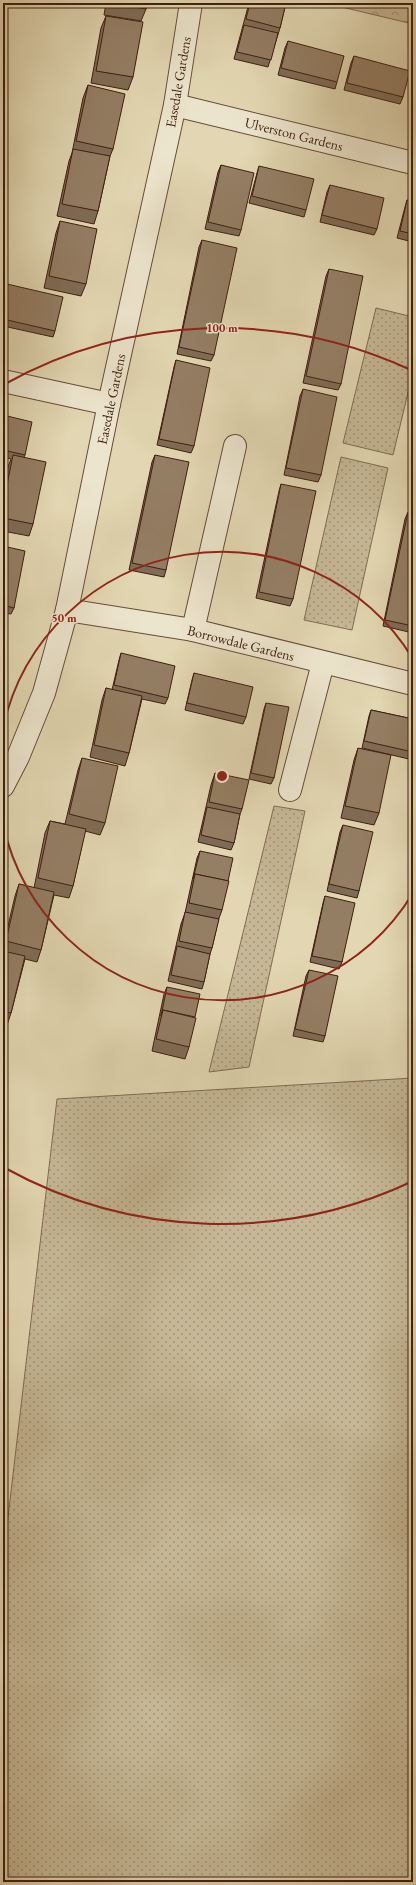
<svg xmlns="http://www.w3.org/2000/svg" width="416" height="1885" font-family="'EB Garamond',serif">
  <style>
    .grass { fill: url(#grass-dots); stroke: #826b53 }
    .park { fill: url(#park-crowns); stroke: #826b53 }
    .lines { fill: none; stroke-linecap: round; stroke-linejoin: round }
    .minor-casing { stroke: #684c38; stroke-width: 24 }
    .minor { stroke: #ece5cd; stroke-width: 22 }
    .wall { fill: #7f6c56; stroke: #3f1e10 }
    .building { fill: #947e64; stroke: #3f1e10 }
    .ring { fill: none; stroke: #8f2418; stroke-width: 2 }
    .labels { text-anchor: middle; stroke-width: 3; stroke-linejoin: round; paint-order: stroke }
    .street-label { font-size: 14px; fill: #3f1e10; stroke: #ece5cd }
    .centre { fill: #8f2418; stroke: #ece5cd; stroke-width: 2 }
    .ring-label { font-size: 12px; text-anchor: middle; font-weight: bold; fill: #8f2418; stroke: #ece5cd; stroke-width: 3; stroke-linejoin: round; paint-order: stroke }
  </style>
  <defs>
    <pattern id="grass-dots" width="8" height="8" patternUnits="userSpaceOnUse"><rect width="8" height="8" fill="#c6b896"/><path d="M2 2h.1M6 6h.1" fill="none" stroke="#a29579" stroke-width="1.8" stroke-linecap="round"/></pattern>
    <pattern id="park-crowns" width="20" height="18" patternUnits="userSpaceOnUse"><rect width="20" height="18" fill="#c6b896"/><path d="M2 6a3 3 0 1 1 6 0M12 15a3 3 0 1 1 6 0" fill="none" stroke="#a29579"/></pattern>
  </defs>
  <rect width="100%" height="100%" fill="#e2d7b2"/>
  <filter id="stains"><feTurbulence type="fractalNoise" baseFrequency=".005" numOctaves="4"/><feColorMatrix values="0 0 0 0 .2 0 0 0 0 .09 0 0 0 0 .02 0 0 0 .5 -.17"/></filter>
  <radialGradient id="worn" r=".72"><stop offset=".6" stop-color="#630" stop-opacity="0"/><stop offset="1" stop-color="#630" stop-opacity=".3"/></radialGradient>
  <g class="grass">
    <polygon points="376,308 413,317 413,372 393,455 343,443"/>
    <polygon points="341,457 388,468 352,630 304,620"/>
    <polygon points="274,806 305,811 249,1067 209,1072"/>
    <polygon points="413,1078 413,1882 3,1882 3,1560 57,1099"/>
  </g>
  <polygon class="park" points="325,3 413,3 413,24"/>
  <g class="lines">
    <defs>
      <g id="minor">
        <polyline points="175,105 413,163"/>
        <polyline points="3,381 109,404"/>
        <polyline points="67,610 193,630 413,684"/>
        <polyline points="193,630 235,446"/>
        <polyline points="3,786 18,757 44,693 67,610 109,404 175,105 191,3"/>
        <polyline points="290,790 323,663"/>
      </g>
    </defs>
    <use href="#minor" class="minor-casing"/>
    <use href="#minor" class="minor"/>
  </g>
  <g class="wall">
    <polygon points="106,3 147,3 146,9 141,21 104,15"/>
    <polygon points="249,3 286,3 280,28 268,67 234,59"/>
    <polygon points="106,16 133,77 128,90 91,83 101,28"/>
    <polygon points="288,41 337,82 335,89 278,75 285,48"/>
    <polygon points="354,56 403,97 400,104 344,90 351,63"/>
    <polygon points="88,85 113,149 110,156 98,211 94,224 57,216 69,161 72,153 83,98"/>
    <polygon points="221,165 241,230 239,236 205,229 218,172"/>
    <polygon points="259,166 306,210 304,217 249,203 257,173"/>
    <polygon points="330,185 377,229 374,235 320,222 327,192"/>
    <polygon points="407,200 413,202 413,242 397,238 405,207"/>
    <polygon points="60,221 86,284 81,296 44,288 56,233"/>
    <polygon points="202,240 214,355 211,361 177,354 199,247"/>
    <polygon points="329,269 341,384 338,390 303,383 326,276"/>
    <polygon points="7,284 55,331 53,337 3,326 3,297"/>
    <polygon points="176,360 194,446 191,453 157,445 174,367"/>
    <polygon points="303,389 321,475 318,482 284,475 300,396"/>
    <polygon points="3,415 25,455 24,457 33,524 29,536 3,531 3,494 8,467 11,459 3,457"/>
    <polygon points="155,455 166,570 164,577 129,570 152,462"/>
    <polygon points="281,484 293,599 290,606 256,598 279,491"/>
    <polygon points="413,489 413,503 410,503"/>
    <polygon points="408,512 413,513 413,633 383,626 405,519"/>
    <polygon points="3,546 14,608 11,614 3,613"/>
    <polygon points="121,653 168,698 165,704 142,699 129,753 125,766 90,757 102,700 106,688 112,690 119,660"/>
    <polygon points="194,673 246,717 243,724 185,710 192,680"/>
    <polygon points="266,703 274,778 271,784 249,779 264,709"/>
    <polygon points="371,710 413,719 413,760 362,748 369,716"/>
    <polygon points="358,748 379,813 374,825 341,818 354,760"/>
    <polygon points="82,758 105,823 100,835 85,831 73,886 69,898 54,895 41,950 37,962 25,959 11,1013 7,1025 3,1024 3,1026 3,947 15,896 19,884 34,888 45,833 50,821 65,824 78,770"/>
    <polygon points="215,773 242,809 240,814 234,843 231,850 198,842 211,785"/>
    <polygon points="343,825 359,891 357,898 327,891 340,832"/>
    <polygon points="200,851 222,910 218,921 212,948 210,954 204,982 202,989 168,981 181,924 185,913 197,858"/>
    <polygon points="325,896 342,962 339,969 310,962 323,903"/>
    <polygon points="309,970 325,1036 323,1042 293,1036 306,976"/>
    <polygon points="167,987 189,1047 185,1059 152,1051 164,994"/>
  </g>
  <g class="building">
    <polygon points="3,3 4,3 3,26"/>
    <polygon points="110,3 147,3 146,9"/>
    <polygon points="250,3 286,3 280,28 246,19"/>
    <polygon points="106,16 143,22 133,77 96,71"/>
    <polygon points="244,25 278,33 271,60 237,52"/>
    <polygon points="288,41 344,56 337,82 281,68"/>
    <polygon points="354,56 410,71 403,97 347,83"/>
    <polygon points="88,85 125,94 113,149 76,141"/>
    <polygon points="73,149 110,156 98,211 62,204"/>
    <polygon points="221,165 254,173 241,230 208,222"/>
    <polygon points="259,166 314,179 306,210 252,196"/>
    <polygon points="330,185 384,198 377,229 322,215"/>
    <polygon points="407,200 413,202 413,234 400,231"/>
    <polygon points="60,221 97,229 86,284 49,276"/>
    <polygon points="202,240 237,248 214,355 179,347"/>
    <polygon points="329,269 363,276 341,384 306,376"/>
    <polygon points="7,284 63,297 55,331 3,319 3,301"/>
    <polygon points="176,360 210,368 194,446 159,439"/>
    <polygon points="303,389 337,397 321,475 286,468"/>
    <polygon points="3,415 32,422 25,455 3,450"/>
    <polygon points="13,455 46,462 33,524 3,518 3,504"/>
    <polygon points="155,455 189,462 166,570 132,563"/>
    <polygon points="281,484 316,491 293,599 259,592"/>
    <polygon points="408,512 413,513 413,626 385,620"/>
    <polygon points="3,546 25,551 14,608 3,605"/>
    <polygon points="3,630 5,630 3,639"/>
    <polygon points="121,653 175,666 168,698 114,685"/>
    <polygon points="194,673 253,687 246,717 187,703"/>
    <polygon points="106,688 142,696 129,753 94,745"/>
    <polygon points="266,703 289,707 274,778 251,773"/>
    <polygon points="371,710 413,719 413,752 364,741"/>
    <polygon points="358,748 391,755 379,813 345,806"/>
    <polygon points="82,758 118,766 105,823 69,814"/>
    <polygon points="215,773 249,780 242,809 209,802"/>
    <polygon points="207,807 240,814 234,843 201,835"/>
    <polygon points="50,821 86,829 73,886 38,878"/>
    <polygon points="343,825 373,832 359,891 329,884"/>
    <polygon points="200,851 233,858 228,881 195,874 193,879"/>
    <polygon points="195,874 229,881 222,910 189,903"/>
    <polygon points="19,884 54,892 41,950 6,941"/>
    <polygon points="325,896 355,903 342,962 312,956"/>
    <polygon points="185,912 219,919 212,948 179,941"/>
    <polygon points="177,946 210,954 204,982 171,975"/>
    <polygon points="3,951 25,956 11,1013 3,1011"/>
    <polygon points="309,970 338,976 325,1036 295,1029"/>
    <polygon points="167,987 200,994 195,1017 163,1010 161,1016"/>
    <polygon points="163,1010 196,1018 189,1047 156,1039"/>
  </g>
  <g class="ring">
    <path d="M413 893A224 224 0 0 1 3 824M3 728A224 224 0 0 1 413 659"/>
    <path d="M411 1182A448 448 0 0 1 5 1168M5 384A448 448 0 0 1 411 370"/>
  </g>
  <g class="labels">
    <g class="street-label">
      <text transform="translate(178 82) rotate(-80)" y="5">Easedale Gardens</text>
      <text transform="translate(294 134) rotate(14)" y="5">Ulverston Gardens</text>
      <text transform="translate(111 399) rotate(-78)" y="5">Easedale Gardens</text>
      <text transform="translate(241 643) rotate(14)" y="5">Borrowdale Gardens</text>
    </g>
  </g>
  <circle cx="222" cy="776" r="6" class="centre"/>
  <g class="ring-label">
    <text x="222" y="332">100 m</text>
    <text x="64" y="622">50 m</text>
  </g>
  <rect width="416" height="1885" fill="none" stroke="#e2d7b2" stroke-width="16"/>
  <rect x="4" y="4" width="408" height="1877" fill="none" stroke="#3f1e10" stroke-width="2"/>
  <rect x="8" y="8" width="400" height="1869" fill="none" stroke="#3f1e10"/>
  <rect width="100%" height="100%" filter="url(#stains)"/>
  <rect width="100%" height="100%" fill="url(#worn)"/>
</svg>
